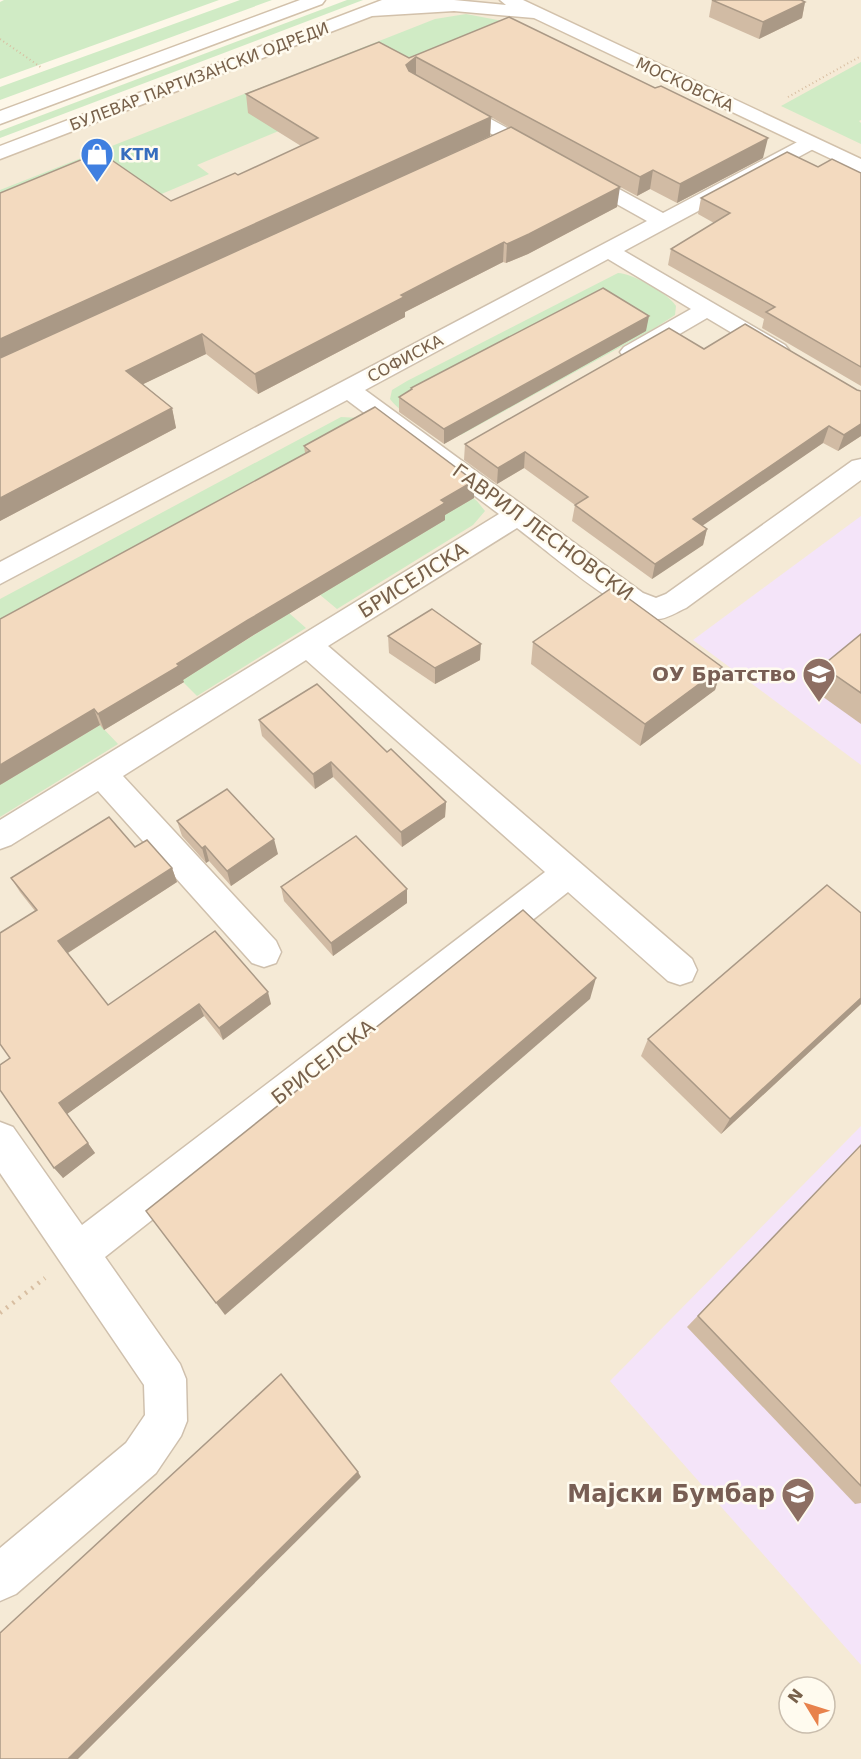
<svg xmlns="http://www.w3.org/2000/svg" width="861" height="1759" font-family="'DejaVu Sans',sans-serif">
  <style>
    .residential { fill: #f5ead6; fill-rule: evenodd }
    .education { fill: #f4e4f9 }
    .green { fill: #d0ebc5 }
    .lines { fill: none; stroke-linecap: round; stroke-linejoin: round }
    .street-casing { stroke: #cfc0ad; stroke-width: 3 }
    .secondary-casing { stroke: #d2c1ab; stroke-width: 3 }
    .path-far1 { stroke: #d8bea1; stroke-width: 2; stroke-dasharray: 1 3; stroke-linecap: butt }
    .path { stroke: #d8bea1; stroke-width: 4.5; stroke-dasharray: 2 6; stroke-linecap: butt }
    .street { fill: #fff; fill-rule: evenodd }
    .secondary { fill: #fff; fill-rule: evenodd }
    .wall { fill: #d1bba4; fill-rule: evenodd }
    .shaded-wall { fill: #aa9986 }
    .building { fill: #f3dabf; stroke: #aa9986; stroke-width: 1.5 }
    .labels { text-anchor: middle; stroke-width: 5; stroke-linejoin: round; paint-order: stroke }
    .far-street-label { font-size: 16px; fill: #78614b; stroke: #fffbef }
    .far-shop-label { font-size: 16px; font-weight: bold; fill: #366cbe; stroke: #fffbef; text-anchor: start }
    .street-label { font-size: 20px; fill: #78614b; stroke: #fffbef }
    .education-label { font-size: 20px; font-weight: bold; fill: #785e54; stroke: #fffbef; text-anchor: end }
    .near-education-label { font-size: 24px; font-weight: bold; fill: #785e54; stroke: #fffbef; text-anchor: end }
  </style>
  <rect width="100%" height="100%" fill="#fdf7e8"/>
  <path class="residential" d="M398,0H861V1759H0V153ZM789,1687H825V1723H789Z"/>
  <g class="education">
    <polygon points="861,516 861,765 693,640"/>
    <polygon points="861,1126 861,1665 610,1381"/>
  </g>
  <g class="green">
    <polygon points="4,0 219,0 0,79 0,2"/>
    <polygon points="240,0 272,0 0,100 0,87"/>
    <polygon points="347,0 363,0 0,138 0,131"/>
    <polygon points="466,14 503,21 421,72 197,165 209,174 152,198 0,279 0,190 435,19"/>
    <polygon points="861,62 861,120 859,121 861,123 861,144 781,106"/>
    <path d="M618,273C632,273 669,294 676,306L675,315L655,328L461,435C437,437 405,418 390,399L392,390L407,381Z"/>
    <polygon points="341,417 360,418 376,427 477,501 485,511 473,525 337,609 319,594 0,732 0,599"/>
    <polygon points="289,613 306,628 197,696 142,641 206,665"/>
    <polygon points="100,725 118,744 0,817 0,775 6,781"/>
  </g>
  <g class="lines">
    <defs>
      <path id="street" d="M452,98L663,213L803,139H817L820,143L817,147L624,251L785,345L789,350L785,355H769L707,318L640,357H624L620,352L624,347L691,309L608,259L365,390L643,593L656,598L666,594L852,461L861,459V480L686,608C677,612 665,620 656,619C620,615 548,551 517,528L328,646L692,959L697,970L692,981L680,985L668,981L568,892L105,1257L180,1364L186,1379L187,1421L181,1436L156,1473L16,1594L0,1601V1548L126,1443L145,1415L144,1385L0,1173V1122L13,1127L82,1225L545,872L306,660L123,776L276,941L281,952L276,963L264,967L252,963L98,791L11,845L0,849V820L499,514L347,400L0,584V562L647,221L445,108L442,104Z"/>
      <g id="secondary">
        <polygon points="300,0 325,0 322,4 0,124 0,111"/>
        <polygon points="382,0 454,0 506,5 500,0 523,0 861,159 861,173 534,18 454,11 372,16 0,159 0,146"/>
      </g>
    </defs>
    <use href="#street" class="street-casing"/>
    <use href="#secondary" class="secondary-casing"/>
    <g class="path-far1">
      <polyline points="0,39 42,68"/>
      <polyline points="788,97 861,56"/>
    </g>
    <polyline class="path" points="0,1313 45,1278"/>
    <use href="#street" class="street"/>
    <use href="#secondary" class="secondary"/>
  </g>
  <g class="wall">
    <polygon points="712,0 805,2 802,18 759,39 709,17"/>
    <path d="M509,17L763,158L677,203L650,189L637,196L559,154L617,207L528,254L506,263L503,262L405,312V317L258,394L206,354L143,384L172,408L176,428L0,521V193L171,201L238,175L301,146L248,113L246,94L409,58ZM491,117L510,128L389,182L490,136Z"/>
    <polygon points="818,167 861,173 861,386 762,328 764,319 668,265 671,249 714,223 698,214 701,198"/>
    <polygon points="646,331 444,444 399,412 399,397 411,390 411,388"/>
    <polygon points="704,349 861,391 861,436 838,451 823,443 702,525 707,529 703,545 652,579 572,521 575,505 524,468 497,484 464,460 465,444"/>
    <polygon points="304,446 474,481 474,498 445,515 445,520 252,636 183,680 184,682 104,730 100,725 0,785 305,453"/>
    <polygon points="861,634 861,724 812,689 822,666"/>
    <polygon points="388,636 480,660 435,684 389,653"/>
    <polygon points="533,642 722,667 715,690 640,746 531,664"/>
    <polygon points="259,720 387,752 446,802 445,817 402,847 333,777 315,789 262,736"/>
    <polygon points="177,821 278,854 231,886 209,861 206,863 182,836"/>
    <polygon points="135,847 172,868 177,882 68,953 108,1005 271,1004 223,1040 204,1016 67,1114 95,1153 63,1178 10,1058 35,911 20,892 11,878"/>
    <polygon points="281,887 407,889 407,903 333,956 284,901"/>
    <polygon points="861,913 861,1004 721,1134 641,1056 648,1039"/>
    <polygon points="861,1145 861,1503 855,1504 687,1327"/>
  </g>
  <g class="shaded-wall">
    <polygon points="805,2 802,18 759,39 763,22"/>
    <polygon points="416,57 416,76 406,83 406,65"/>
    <polygon points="491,117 490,136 0,362 0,339"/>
    <polygon points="768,138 763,158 677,203 680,184"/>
    <polygon points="653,170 650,189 637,196 640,177"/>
    <polygon points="620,187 617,207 528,254 506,263 507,244"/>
    <polygon points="504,242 503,262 405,312 405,317 258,394 255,374 401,295"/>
    <polygon points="649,316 646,331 444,444 444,429"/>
    <polygon points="202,334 206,354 131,390 126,371"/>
    <polygon points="172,408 176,428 0,521 0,498"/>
    <polygon points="861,424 861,436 838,451 844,435"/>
    <polygon points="829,426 823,443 689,535 693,519"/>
    <polygon points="525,452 524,468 497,484 498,468"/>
    <polygon points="474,481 474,498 445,515 445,520 252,636 183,680 184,682 104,730 98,714 177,664 441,500"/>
    <polygon points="707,529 703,545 652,579 655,564"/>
    <polygon points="481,644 480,660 435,684 435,668"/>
    <polygon points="722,667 715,690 640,746 645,724"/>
    <polygon points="94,709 100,725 0,785 0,765"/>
    <polygon points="331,762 333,777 315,789 313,774"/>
    <polygon points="446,802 445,817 402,847 401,832"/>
    <polygon points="274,839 278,854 231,886 227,871"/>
    <polygon points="205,846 209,861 206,863 202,848"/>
    <polygon points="172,868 177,882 66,954 58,941"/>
    <polygon points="407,889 407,903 333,956 331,943"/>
    <polygon points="596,978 590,999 225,1315 216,1303"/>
    <polygon points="268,992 271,1004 223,1040 219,1028"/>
    <polygon points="861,998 861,1004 721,1134 730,1119"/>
    <polygon points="199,1004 204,1016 67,1114 95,1153 63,1178 54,1168 59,1103"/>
    <polygon points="358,1472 361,1477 78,1759 68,1759"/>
  </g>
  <g class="building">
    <polygon points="712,0 801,0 805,2 763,22"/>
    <polygon points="509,17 655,88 661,86 768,138 680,184 653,170 640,177 416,57 406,65 409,71 491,117 0,339 0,193 100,152 171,201 235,173 238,175 318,138 246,94 379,42 409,58"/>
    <polygon points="511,127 620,187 529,234 507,244 504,242 455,267 401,295 404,297 255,374 202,334 126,371 172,408 0,498 0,358"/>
    <polygon points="787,152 818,167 832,159 861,173 861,367 766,312 775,307 671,249 730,213 701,198"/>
    <polygon points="603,288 649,316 444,429 399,397 412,389 411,388"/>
    <polygon points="745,324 857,390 861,391 861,424 844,435 829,426 693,519 707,529 655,564 575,505 588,497 525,452 498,468 465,444 669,328 704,349"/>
    <polygon points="375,407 474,481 441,500 445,503 248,620 177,664 179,666 98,714 94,709 0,765 0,619 310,451 304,446"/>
    <polygon points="613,587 722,667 645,724 533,642"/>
    <polygon points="432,609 481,644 435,668 388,636"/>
    <polygon points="861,634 861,693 822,666"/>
    <polygon points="317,684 387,752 391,749 446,802 401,832 331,762 313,774 259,720"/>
    <polygon points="227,789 274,839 227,871 205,846 202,848 177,821"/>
    <polygon points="109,817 135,847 147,840 172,868 58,941 108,1005 215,931 268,992 219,1028 199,1004 59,1103 88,1143 54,1168 0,1090 0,1065 10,1058 0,1044 0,933 37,910 11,878"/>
    <polygon points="356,836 407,889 331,943 281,887"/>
    <polygon points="827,885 861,913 861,998 730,1119 648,1039"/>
    <polygon points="523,910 596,978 216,1303 146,1211"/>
    <polygon points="861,1145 861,1486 698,1316"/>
    <polygon points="281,1374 358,1472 68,1759 0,1759 0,1633"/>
  </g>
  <defs>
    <symbol id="shop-pin" viewBox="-11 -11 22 30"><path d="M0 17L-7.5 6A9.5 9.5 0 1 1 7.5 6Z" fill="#3f7fe0" stroke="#fffbef"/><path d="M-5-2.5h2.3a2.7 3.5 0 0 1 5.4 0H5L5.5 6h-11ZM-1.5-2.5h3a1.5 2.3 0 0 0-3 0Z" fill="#fff"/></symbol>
    <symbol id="school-pin" viewBox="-11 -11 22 30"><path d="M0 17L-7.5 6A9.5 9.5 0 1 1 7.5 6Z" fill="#8d6e63" stroke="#fffbef"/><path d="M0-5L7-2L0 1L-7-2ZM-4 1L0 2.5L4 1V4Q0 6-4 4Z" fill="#fff"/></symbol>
  </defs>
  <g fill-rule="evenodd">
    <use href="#shop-pin" x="78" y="135" width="38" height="52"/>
    <use href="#school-pin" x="800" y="655" width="38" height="52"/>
    <use href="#school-pin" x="779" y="1475" width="38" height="52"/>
  </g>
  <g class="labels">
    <g class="far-street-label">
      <text transform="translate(199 76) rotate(-21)" y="6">БУЛЕВАР ПАРТИЗАНСКИ ОДРЕДИ</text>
      <text transform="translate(685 84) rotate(25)" y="6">МОСКОВСКА</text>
      <text transform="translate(405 358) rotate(-28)" y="6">СОФИСКА</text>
    </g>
    <g class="far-shop-label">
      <text x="120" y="160">KTM</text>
    </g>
    <g class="street-label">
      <text transform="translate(543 532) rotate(36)" y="7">ГАВРИЛ ЛЕСНОВСКИ</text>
      <text transform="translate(413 580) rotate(-32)" y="7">БРИСЕЛСКА</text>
      <text transform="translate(323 1062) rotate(-38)" y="7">БРИСЕЛСКА</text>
    </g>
    <g class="education-label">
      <text x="796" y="681">ОУ Братство</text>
    </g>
    <g class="near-education-label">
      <text x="775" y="1502">Мајски Бумбар</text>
    </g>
  </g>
  <g transform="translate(807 1705) rotate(308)"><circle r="28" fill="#fffbef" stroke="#c9bdad" stroke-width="1.5"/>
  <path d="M0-4.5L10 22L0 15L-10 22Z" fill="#e8824c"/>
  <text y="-9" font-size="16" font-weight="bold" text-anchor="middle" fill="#78614b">N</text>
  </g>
</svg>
